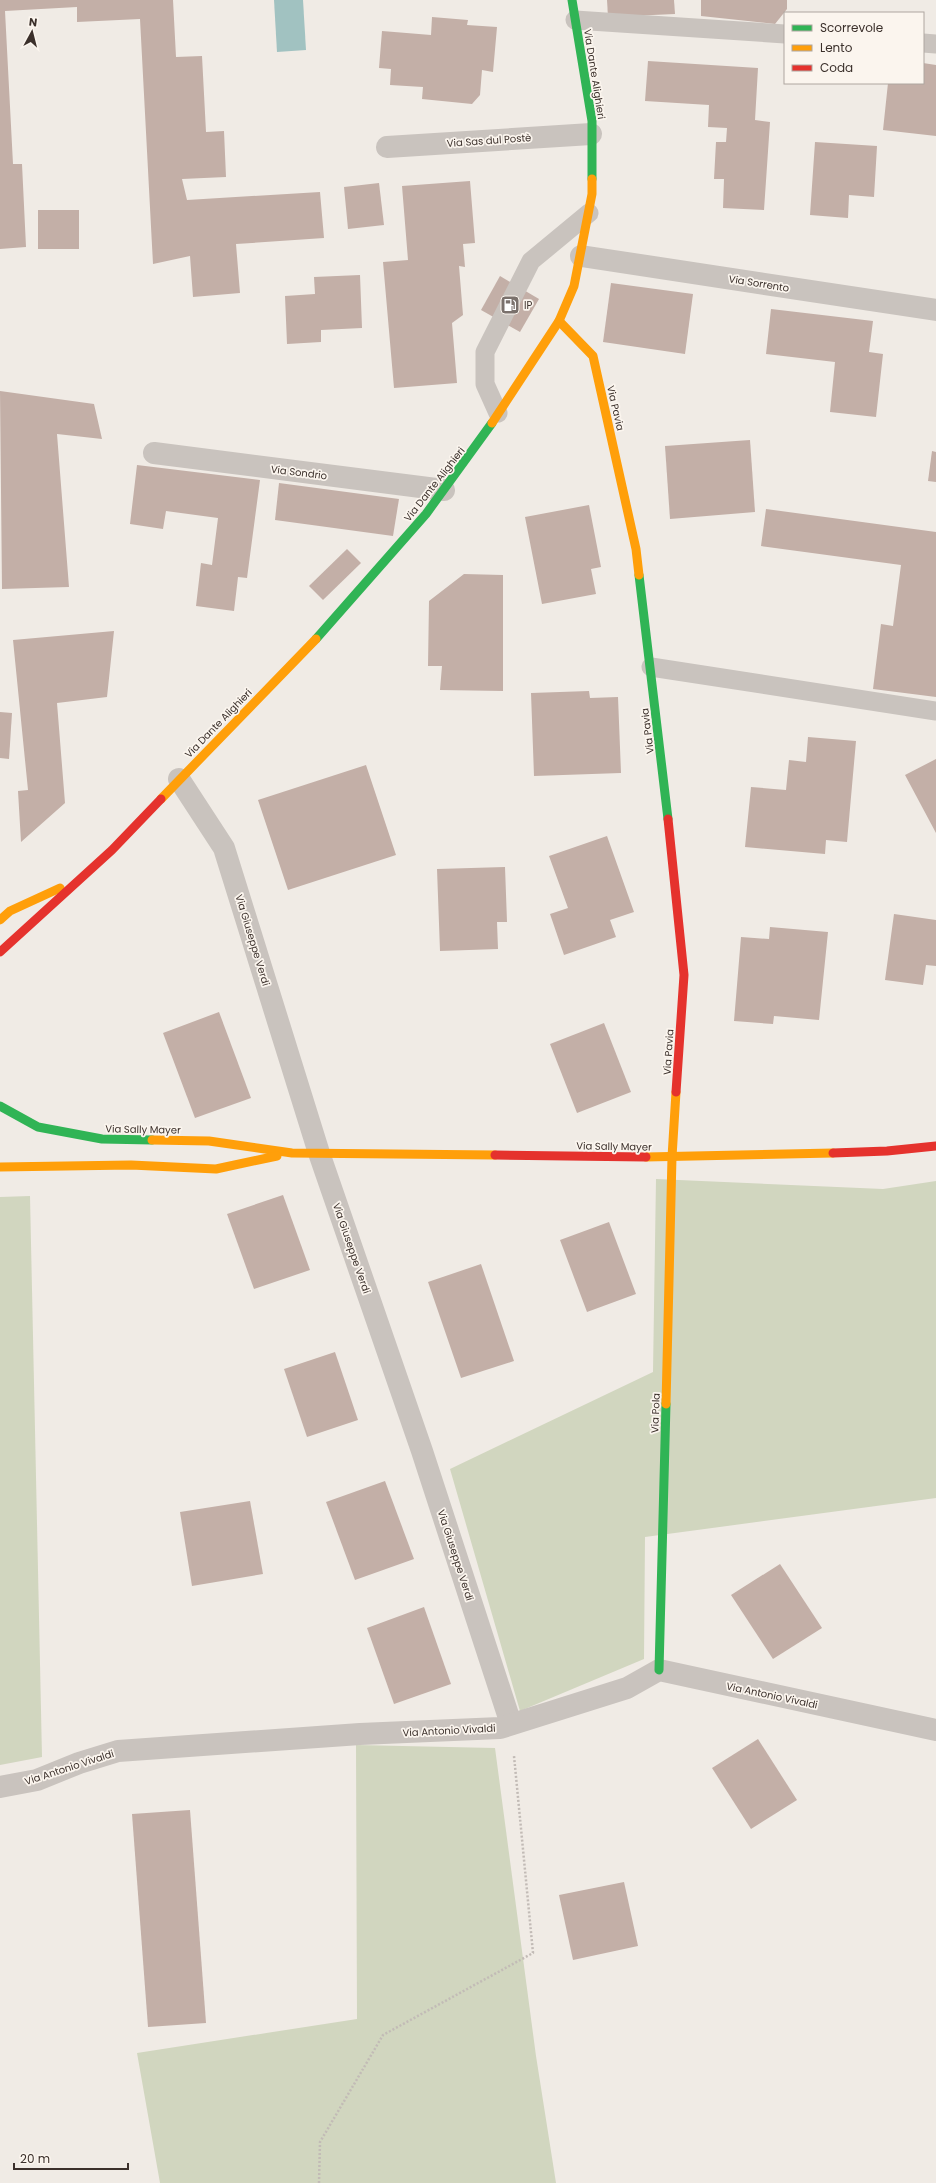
<svg xmlns="http://www.w3.org/2000/svg" width="936" height="2183" font-family="Poppins,sans-serif">
  <style>
    .green { fill: #d1d6bf }
    .water { fill: #a1c2c1 }
    .building { fill: #c3afa7 }
    .lines { fill: none; stroke-linecap: round; stroke-linejoin: round }
    .path { stroke: #c2bbb6; stroke-width: 2.5; stroke-dasharray: 2 2; stroke-linecap: butt }
    .lane { stroke: #c9c3be; stroke-width: 19 }
    .street { stroke: #c9c3be; stroke-width: 22 }
    .fast { stroke: #30b455; stroke-width: 9 }
    .slow { stroke: #ff9f0a; stroke-width: 9 }
    .jam { stroke: #e5322d; stroke-width: 9 }
    .labels { text-anchor: middle; stroke-width: 3.5; stroke-linejoin: round; paint-order: stroke }
    .street-label { font-size: 10px; fill: #3b302b; stroke: #fbf5ee }
    .poi-label { font-size: 10px; fill: #3b302b; stroke: #fbf5ee; text-anchor: start }
  </style>
  <rect width="100%" height="100%" fill="#f0ebe5"/>
  <g class="green">
    <polygon points="656,1179 883,1189 936,1181 936,1498 645,1537 644,1659 520,1711 450,1469 653,1372"/>
    <polygon points="30,1196 42,1757 0,1765 0,1197"/>
    <polygon points="356,1745 495,1748 536,2056 556,2183 160,2183 137,2053 357,2019"/>
  </g>
  <polygon class="water" points="274,0 303,0 306,50 277,52"/>
  <g class="building">
    <polygon points="0,0 173,0 176,57 202,56 206,132 224,131 226,177 182,179 187,200 320,192 324,238 236,244 240,293 193,297 190,256 153,264 140,19 77,22 77,7 5,11 13,164 22,164 26,247 0,249"/>
    <polygon points="607,0 674,0 675,14 608,17"/>
    <polygon points="701,0 787,0 787,9 775,24 701,16"/>
    <polygon points="432,17 468,20 467,25 497,27 493,72 482,70 480,95 472,104 422,99 423,87 390,85 391,69 379,68 382,31 431,35"/>
    <polygon points="648,61 758,68 755,120 770,122 764,210 723,208 724,179 714,179 716,142 726,142 727,128 708,127 709,105 645,101"/>
    <polygon points="923,63 936,65 936,136 883,130 888,83 923,83"/>
    <polygon points="815,142 877,146 874,197 849,195 848,218 810,215"/>
    <polygon points="470,181 475,243 463,244 465,267 459,266 463,315 452,323 457,383 394,388 383,262 408,260 402,186"/>
    <polygon points="379,183 384,225 348,229 344,187"/>
    <rect x="38" y="210" width="41" height="39"/>
    <polygon points="360,275 362,328 321,330 321,342 287,344 285,296 315,294 314,277"/>
    <polygon points="500,276 539,299 520,332 481,310"/>
    <polygon points="611,283 693,294 685,354 603,342"/>
    <polygon points="771,309 873,321 869,352 883,354 876,417 830,412 835,362 766,354"/>
    <polygon points="0,391 94,404 102,439 57,434 69,587 2,589"/>
    <polygon points="750,440 755,512 670,519 665,446"/>
    <polygon points="932,451 936,452 936,482 928,481"/>
    <polygon points="137,465 260,480 247,578 238,577 234,611 196,606 201,563 212,565 218,518 166,511 163,529 130,524"/>
    <polygon points="279,483 399,499 393,536 275,520"/>
    <polygon points="589,505 601,567 591,569 596,594 542,604 525,517"/>
    <polygon points="766,509 936,532 936,697 873,689 881,624 893,626 901,565 761,546"/>
    <polygon points="347,549 361,563 323,600 309,586"/>
    <polygon points="464,574 503,575 503,691 440,690 442,666 428,666 429,601"/>
    <polygon points="114,631 107,697 57,703 65,803 21,842 18,791 28,790 13,640"/>
    <polygon points="589,691 590,698 618,697 621,773 534,776 531,693"/>
    <polygon points="0,712 12,713 9,759 0,758"/>
    <polygon points="808,737 856,741 847,842 826,840 825,854 745,847 751,787 786,790 789,760 806,762"/>
    <polygon points="936,759 936,833 905,775"/>
    <polygon points="366,765 396,855 288,890 258,800"/>
    <polygon points="607,836 634,912 610,920 616,937 564,955 550,914 568,908 549,856"/>
    <polygon points="505,867 507,922 497,922 498,949 440,951 437,869"/>
    <polygon points="894,914 936,920 936,966 926,965 923,985 885,980"/>
    <polygon points="770,927 828,932 819,1020 774,1016 773,1024 734,1021 741,937 769,939"/>
    <polygon points="219,1012 251,1098 195,1118 163,1033"/>
    <polygon points="604,1023 631,1092 577,1113 550,1044"/>
    <polygon points="283,1195 310,1270 254,1289 227,1214"/>
    <polygon points="609,1222 636,1294 587,1312 560,1240"/>
    <polygon points="481,1264 514,1361 461,1378 428,1282"/>
    <polygon points="335,1352 358,1420 307,1437 284,1369"/>
    <polygon points="385,1481 414,1559 355,1580 326,1502"/>
    <polygon points="250,1501 263,1574 192,1586 180,1512"/>
    <polygon points="780,1564 822,1628 773,1659 731,1595"/>
    <polygon points="424,1607 451,1684 394,1704 367,1628"/>
    <polygon points="758,1739 797,1800 751,1829 712,1768"/>
    <polygon points="190,1810 206,2023 148,2027 132,1814"/>
    <polygon points="624,1882 638,1946 573,1960 559,1895"/>
  </g>
  <g class="lines">
    <polyline class="path" points="319,2183 320,2142 383,2035 533,1953 514,1756"/>
    <g class="lane">
      <polyline points="575,20 785,34"/>
      <polyline points="923,43 936,44"/>
      <polyline points="498,413 485,384 485,352 531,261 589,213"/>
      <polyline points="651,667 936,711"/>
    </g>
    <g class="street">
      <polyline points="387,147 591,134"/>
      <polyline points="581,256 936,310"/>
      <polyline points="154,453 444,490"/>
      <polyline points="179,779 224,848 319,1153 422,1451 511,1724"/>
      <polyline points="0,1787 37,1780 79,1763 118,1751 360,1734 500,1728 627,1688 659,1670 936,1730"/>
    </g>
    <g class="fast">
      <polyline points="572,0 592,121 592,179"/>
      <polyline points="639,575 668,819"/>
      <polyline points="316,639 426,514 492,423"/>
      <polyline points="0,1106 38,1127 102,1139 152,1140"/>
      <polyline points="659,1670 666,1404"/>
    </g>
    <g class="slow">
      <polyline points="559,321 593,356 636,549 639,575"/>
      <polyline points="492,423 559,321 574,286 592,194 592,179"/>
      <polyline points="161,799 316,639"/>
      <polyline points="0,920 10,911 60,888"/>
      <polyline points="152,1140 209,1141 292,1153 495,1155"/>
      <polyline points="646,1157 833,1153"/>
      <polyline points="0,1167 131,1165 216,1169 277,1156"/>
      <polyline points="666,1404 672,1157 676,1092"/>
    </g>
    <g class="jam">
      <polyline points="668,819 684,975 676,1092"/>
      <polyline points="0,952 112,850 161,799"/>
      <polyline points="833,1153 887,1151 936,1146"/>
      <polyline points="495,1155 646,1157"/>
    </g>
  </g>
  <defs>
    <symbol id="fuel-square" viewBox="-11 -11 22 22"><rect x="-9" y="-9" width="18" height="18" rx="4" fill="#7a716c" stroke="#fbf5ee"/><path d="M-5.5-6h7V0h2V4h1.3V-2.5L3-4.5l.8-.8L6-3V5H2.5V1h-1V6h-7ZM-4.2-4.7v3.2H.2V-4.7Z" fill="#fff"/></symbol>
  </defs>
  <g fill-rule="evenodd">
    <use href="#fuel-square" x="499" y="294" width="22" height="22"/>
  </g>
  <g class="labels">
    <g class="street-label">
      <text transform="translate(595 74) rotate(81)" y="4">Via Dante Alighieri</text>
      <text transform="translate(489 140) rotate(-4)" y="4">Via Sas dul Postè</text>
      <text transform="translate(759 283) rotate(9)" y="4">Via Sorrento</text>
      <text transform="translate(616 408) rotate(77)" y="4">Via Pavia</text>
      <text transform="translate(299 472) rotate(7)" y="4">Via Sondrio</text>
      <text transform="translate(434 484) rotate(-52)" y="4">Via Dante Alighieri</text>
      <text transform="translate(218 723) rotate(-46)" y="4">Via Dante Alighieri</text>
      <text transform="translate(647 731) rotate(-97)" y="4">Via Pavia</text>
      <text transform="translate(253 940) rotate(73)" y="4">Via Giuseppe Verdi</text>
      <text transform="translate(668 1052) rotate(-86)" y="4">Via Pavia</text>
      <text transform="translate(143 1129) rotate(1)" y="4">Via Sally Mayer</text>
      <text transform="translate(614 1146) rotate(1)" y="4">Via Sally Mayer</text>
      <text transform="translate(352 1248) rotate(71)" y="4">Via Giuseppe Verdi</text>
      <text transform="translate(655 1413) rotate(-88)" y="4">Via Pola</text>
      <text transform="translate(456 1555) rotate(72)" y="4">Via Giuseppe Verdi</text>
      <text transform="translate(772 1695) rotate(12)" y="4">Via Antonio Vivaldi</text>
      <text transform="translate(449 1730) rotate(-3)" y="4">Via Antonio Vivaldi</text>
      <text transform="translate(69 1767) rotate(-18)" y="4">Via Antonio Vivaldi</text>
    </g>
    <g class="poi-label">
      <text x="524" y="309">IP</text>
    </g>
  </g>
  <rect x="784" y="12" width="140" height="72" fill="#fbf5ee" stroke="#aea6a0"/>
  <rect x="792" y="25" width="20" height="6" fill="#30b455" stroke="#aea6a0"/>
  <text x="820" y="32" font-size="12" fill="#3b302b">Scorrevole</text>
  <rect x="792" y="45" width="20" height="6" fill="#ff9f0a" stroke="#aea6a0"/>
  <text x="820" y="52" font-size="12" fill="#3b302b">Lento</text>
  <rect x="792" y="65" width="20" height="6" fill="#e5322d" stroke="#aea6a0"/>
  <text x="820" y="72" font-size="12" fill="#3b302b">Coda</text>
  <g transform="translate(32 32) rotate(7)" stroke="#fbf5ee" stroke-width="3" paint-order="stroke">
  <path d="M0-3L7 15L0 10L-7 15Z" fill="#3b302b"/>
  <text y="-6" font-size="11" font-weight="bold" text-anchor="middle" fill="#3b302b">N</text>
  </g>
  <path d="M14 2163v6h114v-6" fill="none" stroke="#3b302b" stroke-width="2"/>
  <text x="20" y="2163" font-size="12" fill="#3b302b" stroke="#fbf5ee" stroke-width="3" paint-order="stroke">20 m</text>
</svg>
